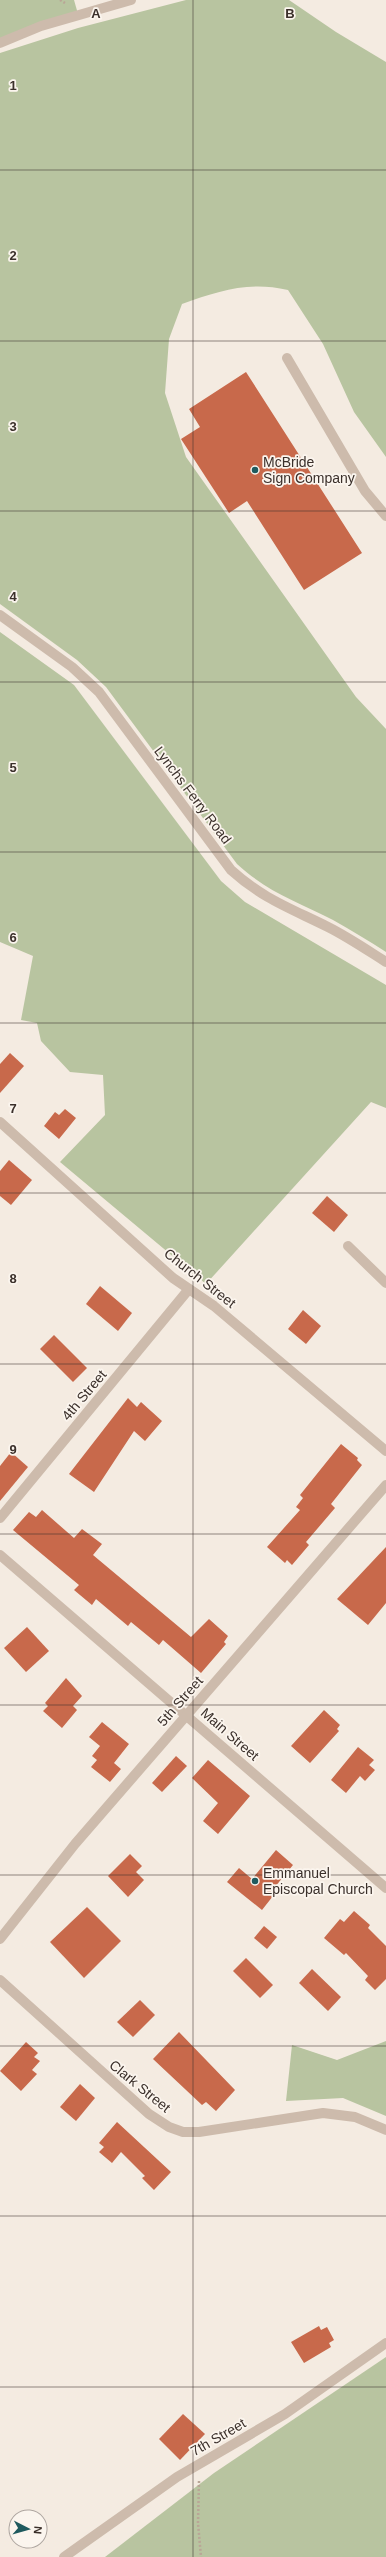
<svg xmlns="http://www.w3.org/2000/svg" width="386" height="2557" font-family="Helvetica,sans-serif">
  <style>
    .green { fill: #b8c4a0 }
    .building { fill: #c8694b }
    .lines { fill: none; stroke-linecap: round; stroke-linejoin: round }
    .path { stroke: #b9a596; stroke-width: 2.5; stroke-dasharray: 2 2; stroke-linecap: butt }
    .minor { stroke: #cdbbac; stroke-width: 10 }
    .grid { fill: none; stroke: #3b302b; stroke-width: 1; stroke-opacity: 0.55 }
    .poi-dot { fill: #1f5a5e; stroke: #fbf5ee; stroke-width: 1.5 }
    .labels { text-anchor: middle; stroke-width: 3.5; stroke-linejoin: round; paint-order: stroke }
    .poi-label { font-size: 14px; fill: #3b302b; stroke: #fbf5ee; text-anchor: start }
    .street-label { font-size: 14px; fill: #3b302b; stroke: #fbf5ee }
    .grid-label { font-size: 13px; text-anchor: middle; font-weight: bold; fill: #3b302b; stroke: #fbf5ee; stroke-width: 3.5; stroke-linejoin: round; paint-order: stroke }
  </style>
  <rect width="100%" height="100%" fill="#f4ebe1"/>
  <g class="green">
    <polygon points="0,0 74,0 78,14 0,47"/>
    <path d="M186,0H289L336,32L386,62V457L354,412L323,344L288,290C248,281 219,291 182,304L169,339L165,393L186,457L356,697L386,729V952C369,941 351,930 333,920C296,901 269,893 237,864L106,687L77,660L0,604V53L78,28Z"/>
    <polygon points="0,632 74,685 221,881 245,902 386,985 386,1108 371,1102 206,1284 60,1162 105,1115 103,1075 70,1072 41,1041 37,1023 21,1020 33,956 0,942"/>
    <polygon points="386,2041 386,2116 343,2098 286,2101 292,2045 337,2060"/>
    <polygon points="386,2357 386,2557 105,2557 214,2473"/>
  </g>
  <g class="building">
    <polygon points="246,372 362,553 304,590 247,501 229,513 181,439 200,427 189,409"/>
    <polygon points="10,1053 24,1066 0,1093 0,1064"/>
    <polygon points="65,1109 76,1118 59,1139 44,1126 55,1112 59,1115"/>
    <polygon points="9,1160 32,1180 11,1205 0,1196 0,1171"/>
    <polygon points="327,1196 348,1215 334,1232 312,1213"/>
    <polygon points="100,1286 132,1313 118,1331 86,1304"/>
    <polygon points="303,1310 321,1326 306,1344 288,1329"/>
    <polygon points="54,1335 87,1368 73,1382 40,1349"/>
    <polygon points="128,1398 137,1407 141,1402 162,1421 145,1441 134,1431 94,1492 69,1474"/>
    <polygon points="341,1444 358,1458 357,1460 362,1465 331,1504 335,1508 306,1542 309,1545 292,1565 287,1560 285,1563 267,1547 300,1510 296,1507 303,1498 300,1495"/>
    <polygon points="11,1452 28,1467 0,1501 0,1466"/>
    <polygon points="42,1510 74,1538 82,1529 102,1544 93,1555 191,1637 209,1619 228,1636 224,1642 226,1644 201,1673 163,1640 159,1645 131,1622 128,1626 96,1599 92,1605 74,1590 79,1585 13,1530 29,1512 36,1517"/>
    <polygon points="386,1547 386,1603 368,1625 337,1599"/>
    <polygon points="27,1627 49,1651 26,1672 4,1648"/>
    <polygon points="66,1678 82,1696 73,1706 77,1710 62,1728 43,1711 48,1706 45,1703"/>
    <polygon points="324,1710 340,1725 337,1729 339,1731 310,1763 291,1746"/>
    <polygon points="102,1722 129,1744 114,1763 121,1769 110,1782 91,1767 97,1760 92,1756 100,1746 89,1737"/>
    <polygon points="358,1747 374,1760 369,1765 375,1770 365,1781 360,1776 346,1793 331,1780"/>
    <polygon points="176,1756 187,1766 162,1792 152,1783"/>
    <polygon points="208,1760 250,1796 218,1834 203,1821 218,1803 192,1778"/>
    <polygon points="276,1850 293,1865 270,1893 273,1896 262,1910 227,1882 239,1868 252,1879"/>
    <polygon points="130,1854 142,1866 136,1872 144,1880 128,1897 108,1876"/>
    <polygon points="87,1907 121,1941 84,1978 50,1942"/>
    <polygon points="354,1911 370,1925 368,1928 386,1946 386,1979 375,1990 365,1980 368,1976 346,1953 344,1955 324,1938 340,1919 344,1922"/>
    <polygon points="264,1926 277,1937 267,1949 254,1938"/>
    <polygon points="246,1958 273,1985 260,1998 233,1971"/>
    <polygon points="312,1969 341,1997 328,2011 299,1983"/>
    <polygon points="140,2000 155,2015 133,2037 117,2022"/>
    <polygon points="179,2032 235,2090 216,2111 206,2102 202,2105 153,2059"/>
    <polygon points="26,2042 38,2053 34,2057 40,2061 32,2070 37,2074 21,2091 0,2071"/>
    <polygon points="80,2084 95,2098 76,2121 60,2107"/>
    <polygon points="117,2122 171,2172 154,2190 142,2178 145,2176 121,2152 112,2163 99,2152 104,2147 99,2143"/>
    <polygon points="319,2326 321,2330 327,2327 334,2340 329,2343 331,2347 304,2363 291,2342"/>
    <polygon points="183,2414 205,2434 180,2460 159,2439"/>
  </g>
  <g class="lines">
    <g class="path">
      <polyline points="60,0 65,3"/>
      <polyline points="199,2481 198,2523 201,2557"/>
    </g>
    <g class="minor">
      <polyline points="0,43 41,26 131,0"/>
      <polyline points="287,358 365,491 386,516"/>
      <path d="M0,615L72,667L99,692L231,870C263,899 290,908 328,927C348,937 367,950 386,962"/>
      <polyline points="0,1122 173,1278 214,1306 386,1451"/>
      <polyline points="348,1246 386,1283"/>
      <polyline points="0,1518 189,1289"/>
      <polyline points="0,1555 386,1888"/>
      <polyline points="0,1939 75,1844 386,1485"/>
      <polyline points="0,1980 149,2114 169,2127 183,2132 199,2132 323,2113 355,2117 386,2130"/>
      <polyline points="64,2557 177,2477 285,2414 386,2343"/>
    </g>
  </g>
  <path class="grid" d="M193,0V2557M0,170H386M0,341H386M0,511H386M0,682H386M0,852H386M0,1023H386M0,1193H386M0,1364H386M0,1534H386M0,1705H386M0,1875H386M0,2046H386M0,2216H386M0,2387H386"/>
  <g class="poi-dot">
    <circle cx="255" cy="470" r="4"/>
    <circle cx="255" cy="1881" r="4"/>
  </g>
  <g class="labels">
    <g class="poi-label">
      <text x="263" y="467">McBride<tspan x="263" dy="16">Sign Company</tspan></text>
      <text x="263" y="1878">Emmanuel<tspan x="263" dy="16">Episcopal Church</tspan></text>
    </g>
    <g class="street-label">
      <text transform="translate(193 795) rotate(53)" y="5">Lynchs Ferry Road</text>
      <text transform="translate(200 1278) rotate(38)" y="5">Church Street</text>
      <text transform="translate(84 1395) rotate(-50)" y="5">4th Street</text>
      <text transform="translate(180 1701) rotate(-49)" y="5">5th Street</text>
      <text transform="translate(230 1734) rotate(41)" y="5">Main Street</text>
      <text transform="translate(140 2086) rotate(39)" y="5">Clark Street</text>
      <text transform="translate(218 2437) rotate(-30)" y="5">7th Street</text>
    </g>
  </g>
  <g class="grid-label">
    <text x="96" y="18">A</text>
    <text x="290" y="18">B</text>
    <text x="13" y="90">1</text>
    <text x="13" y="260">2</text>
    <text x="13" y="431">3</text>
    <text x="13" y="601">4</text>
    <text x="13" y="772">5</text>
    <text x="13" y="942">6</text>
    <text x="13" y="1113">7</text>
    <text x="13" y="1283">8</text>
    <text x="13" y="1454">9</text>
  </g>
  <g transform="translate(28 2529) rotate(96)"><circle r="19" fill="#fbf5ee" stroke="#aea6a0"/>
  <path d="M0-3L7 15L0 10L-7 15Z" fill="#1f5a5e"/>
  <text y="-6" font-size="11" font-weight="bold" text-anchor="middle" fill="#3b302b">N</text>
  </g>
</svg>
